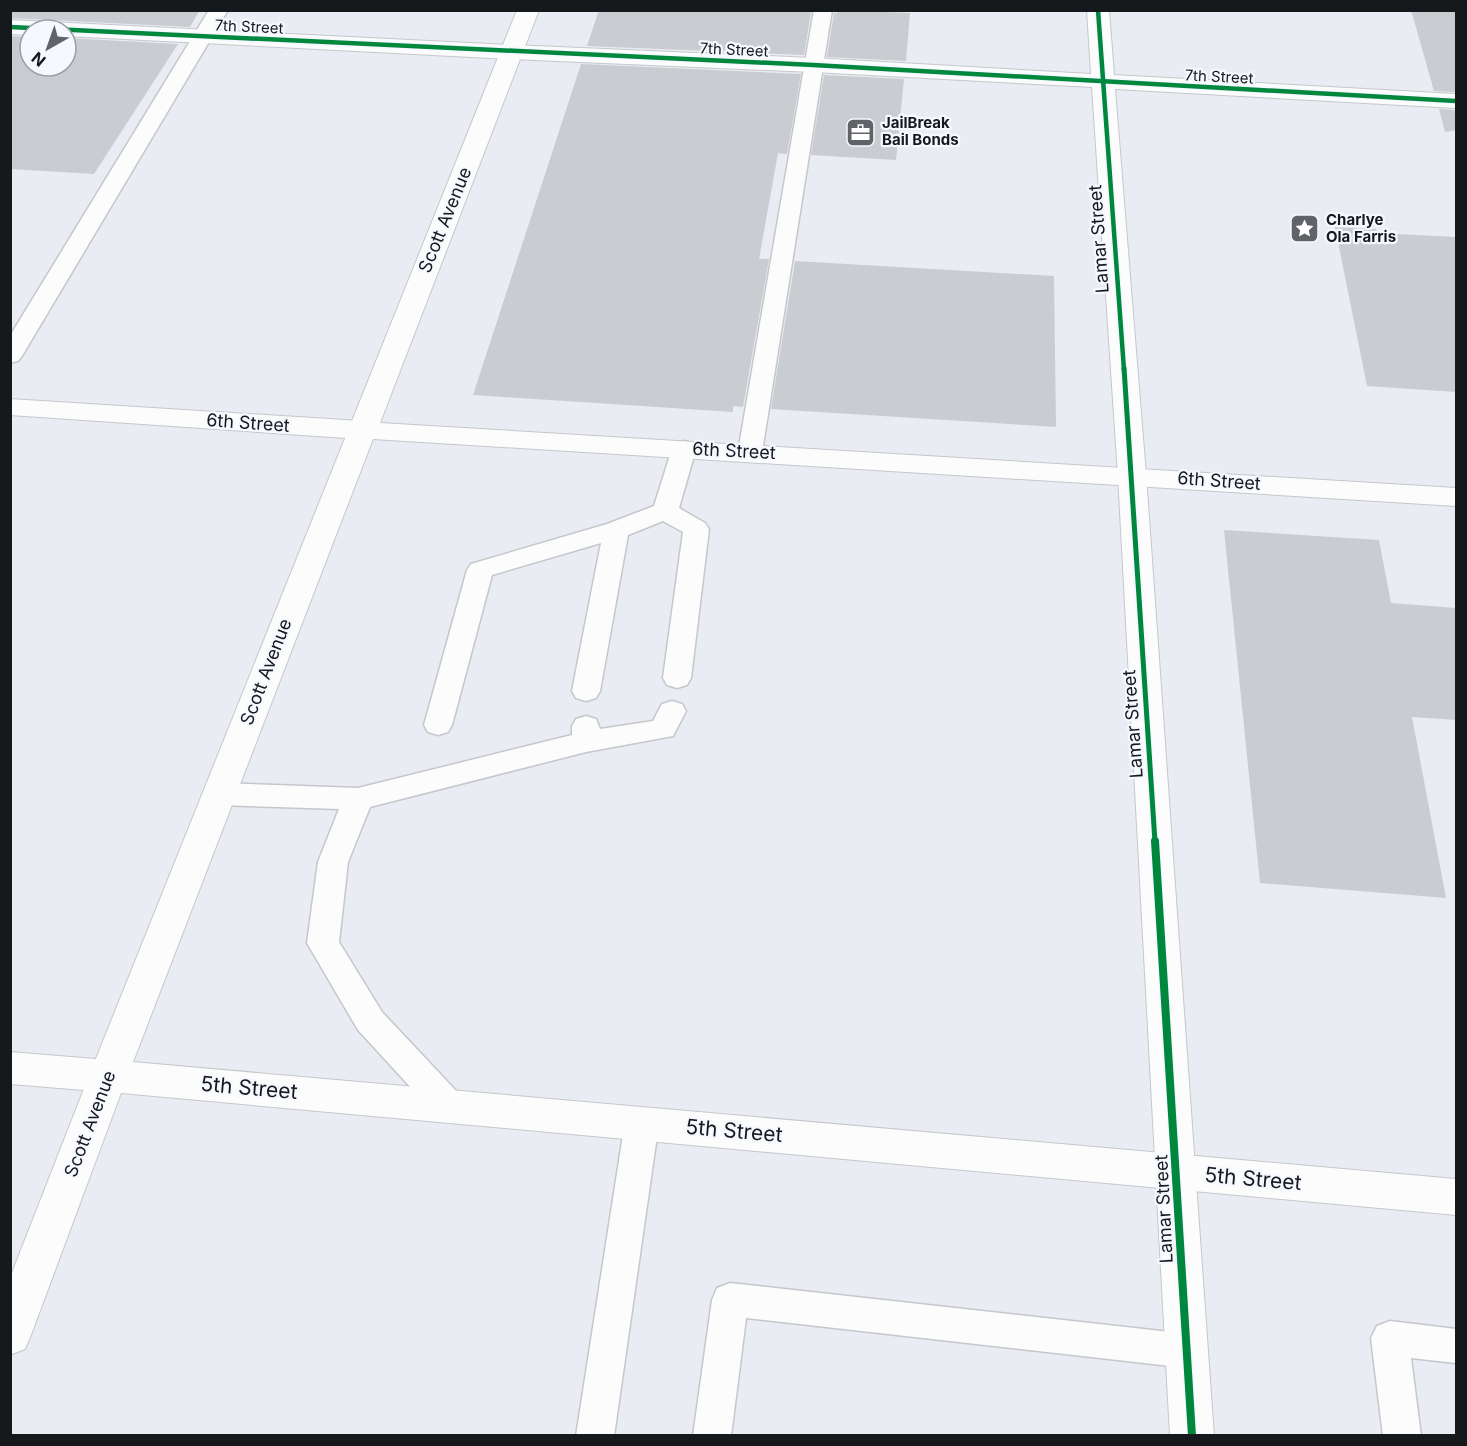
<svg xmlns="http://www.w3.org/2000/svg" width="1467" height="1446" font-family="Inter,sans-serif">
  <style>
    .building { fill: #c9ccd0 }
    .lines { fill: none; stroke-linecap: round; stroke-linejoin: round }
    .service-casing { stroke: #c5c7cc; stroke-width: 3 }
    .minor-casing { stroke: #c5c7cc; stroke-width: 2 }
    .tertiary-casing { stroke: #c5c7cc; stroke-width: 2 }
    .secondary-casing { stroke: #c5c7cc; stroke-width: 2 }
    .service { fill: #fcfcfd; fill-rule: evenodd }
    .minor { fill: #fcfcfd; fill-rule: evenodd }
    .tertiary { fill: #fcfcfd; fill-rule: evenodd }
    .secondary { fill: #fcfcfd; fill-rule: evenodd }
    .cycleway-far2-casing { stroke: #f5f9ff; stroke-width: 8 }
    .cycleway-far1-casing { stroke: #f5f9ff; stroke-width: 9 }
    .cycleway-casing { stroke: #f5f9ff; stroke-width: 11 }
    .cycleway-far2 { stroke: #00873e; stroke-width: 4.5 }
    .cycleway-far1 { stroke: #00873e; stroke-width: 5 }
    .cycleway { stroke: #00873e; stroke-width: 8 }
    .labels { text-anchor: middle; stroke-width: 4.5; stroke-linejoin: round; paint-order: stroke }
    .far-street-label { font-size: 15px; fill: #16191c; stroke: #f5f9ff }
    .far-poi-label { font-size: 15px; font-weight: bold; fill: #16191c; stroke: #f5f9ff; text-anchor: start }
    .street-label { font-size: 18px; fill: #16191c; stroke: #f5f9ff }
    .near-street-label { font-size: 21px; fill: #16191c; stroke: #f5f9ff }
  </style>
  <rect width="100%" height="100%" fill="#e9ecf2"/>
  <g class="building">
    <polygon points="10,10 200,10 190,27 10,18"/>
    <polygon points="599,10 783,10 811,12 804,55 587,46"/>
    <polygon points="838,10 910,13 906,61 827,57 834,13 837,13"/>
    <polygon points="1411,10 1456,10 1456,92 1434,91"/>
    <polygon points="10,36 30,37 30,66 66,66 66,38 178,44 94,174 10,169"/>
    <polygon points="581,64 801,74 787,154 778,153 759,259 769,259 743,407 733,406 733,412 473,395"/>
    <polygon points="824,75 904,79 896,160 811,155"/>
    <polygon points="1439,109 1456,110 1456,130 1445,132"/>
    <polygon points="1335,227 1376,229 1377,233 1456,237 1456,392 1367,386"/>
    <polygon points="795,261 1054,276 1056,427 771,409"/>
    <polygon points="1224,530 1379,540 1391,603 1456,608 1456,720 1412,717 1446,898 1260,883"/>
  </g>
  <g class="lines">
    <defs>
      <g id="service">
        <polygon points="209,10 228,10 22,356 18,361 10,363 10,336"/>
        <polygon points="814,10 832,10 762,452 759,457 750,460 741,457 738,452"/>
        <polygon points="684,441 693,444 696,449 679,508 705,523 709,529 691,678 687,685 677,688 667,685 663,678 683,532 663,521 628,535 600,691 596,698 586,701 576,698 572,691 601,543 492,575 452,725 448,732 438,735 428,732 424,725 467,570 471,564 607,524 654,506 672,449 675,444"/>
        <polygon points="672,701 682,704 686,711 673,736 586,752 370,807 348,862 339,942 382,1012 460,1095 465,1105 460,1115 448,1119 436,1115 358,1030 307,943 318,862 339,809 218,805 208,802 203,794 208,786 218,783 358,788 572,735 572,726 576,719 586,716 596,719 600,729 653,721 662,704"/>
        <polygon points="642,1108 654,1112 659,1122 614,1436 576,1436 625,1122 630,1112"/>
        <polygon points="730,1283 1188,1334 1201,1339 1207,1351 1201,1363 1188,1368 746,1318 731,1436 693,1436 712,1300 717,1288"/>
        <polygon points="1390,1321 1456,1329 1456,1363 1411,1358 1421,1436 1383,1436 1371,1338 1377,1326"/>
      </g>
      <g id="minor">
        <polygon points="1087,10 1109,10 1114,75 1456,94 1456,108 1115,89 1146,475 1214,1436 1170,1436 1118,475 1092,87 813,72 512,59 504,57 501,52 504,47 512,45 813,58 1091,74"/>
        <polygon points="10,399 361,421 371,424 375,430 371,436 361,439 10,415"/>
        <polygon points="10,1052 108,1060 122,1065 127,1076 122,1087 108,1092 10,1084"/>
      </g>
      <polygon id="tertiary" points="10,20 512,45 520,47 523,52 520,57 512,59 66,36 66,30 30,30 30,35 10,34"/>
      <polygon id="secondary" points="517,10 539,10 380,423 1456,488 1456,506 373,439 133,1062 1456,1179 1456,1215 121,1093 31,1335 25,1349 10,1355 10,1278 89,1076"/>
    </defs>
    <use href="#service" class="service-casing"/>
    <use href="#minor" class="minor-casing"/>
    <use href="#tertiary" class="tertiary-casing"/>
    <use href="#secondary" class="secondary-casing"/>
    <use href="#service" class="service"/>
    <use href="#minor" class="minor"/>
    <use href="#tertiary" class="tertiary"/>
    <use href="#secondary" class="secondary"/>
    <defs>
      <g id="cycleway-far2">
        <polyline points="1098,10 1124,370"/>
        <polyline points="10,27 813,65 1456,101"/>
      </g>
      <polyline id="cycleway-far1" points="1124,368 1155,842"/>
      <polyline id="cycleway" points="1155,841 1192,1436"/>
    </defs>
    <use href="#cycleway-far2" class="cycleway-far2-casing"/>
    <use href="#cycleway-far1" class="cycleway-far1-casing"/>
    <use href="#cycleway" class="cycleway-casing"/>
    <use href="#cycleway-far2" class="cycleway-far2"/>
    <use href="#cycleway-far1" class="cycleway-far1"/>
    <use href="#cycleway" class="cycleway"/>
  </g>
  <defs>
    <symbol id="office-square" viewBox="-11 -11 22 22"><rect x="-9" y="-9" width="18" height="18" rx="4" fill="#606367" stroke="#f5f9ff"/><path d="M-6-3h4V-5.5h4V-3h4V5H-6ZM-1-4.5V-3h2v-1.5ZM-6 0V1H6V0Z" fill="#fff"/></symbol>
    <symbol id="sight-square" viewBox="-11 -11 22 22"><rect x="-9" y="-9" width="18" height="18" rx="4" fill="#606367" stroke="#f5f9ff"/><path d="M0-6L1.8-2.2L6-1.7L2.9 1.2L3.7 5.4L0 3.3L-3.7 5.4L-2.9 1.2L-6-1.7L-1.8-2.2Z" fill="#fff"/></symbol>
  </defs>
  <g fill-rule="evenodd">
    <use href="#office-square" x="844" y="116" width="33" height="33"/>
    <use href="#sight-square" x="1288" y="212" width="33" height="33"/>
  </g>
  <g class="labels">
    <g class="far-street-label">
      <text transform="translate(249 27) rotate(3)" y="5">7th Street</text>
      <text transform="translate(734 50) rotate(3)" y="5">7th Street</text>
      <text transform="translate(1219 77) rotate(3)" y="5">7th Street</text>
    </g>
    <g class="far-poi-label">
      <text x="882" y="128">JailBreak<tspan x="882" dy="17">Bail Bonds</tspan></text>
      <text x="1326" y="225">Charlye<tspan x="1326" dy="17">Ola Farris</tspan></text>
    </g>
    <g class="street-label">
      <text transform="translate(445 220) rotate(-68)" y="6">Scott Avenue</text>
      <text transform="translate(1099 239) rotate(-94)" y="6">Lamar Street</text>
      <text transform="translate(248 423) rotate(4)" y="6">6th Street</text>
      <text transform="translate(734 451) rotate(3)" y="6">6th Street</text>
      <text transform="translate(1219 481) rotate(4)" y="6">6th Street</text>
      <text transform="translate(266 672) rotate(-69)" y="6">Scott Avenue</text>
      <text transform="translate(1133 724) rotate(-94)" y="6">Lamar Street</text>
      <text transform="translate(90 1124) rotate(-69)" y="6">Scott Avenue</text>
      <text transform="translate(1164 1209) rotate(-93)" y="6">Lamar Street</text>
    </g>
    <g class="near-street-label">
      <text transform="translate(249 1088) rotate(5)" y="7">5th Street</text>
      <text transform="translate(734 1131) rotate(5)" y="7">5th Street</text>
      <text transform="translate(1253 1179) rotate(5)" y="7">5th Street</text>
    </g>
  </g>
  <rect width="1467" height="1446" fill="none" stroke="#16191c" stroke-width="24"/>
  <g transform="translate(48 48) rotate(220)"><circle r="28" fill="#f5f9ff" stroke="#9c9fa4" stroke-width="1.5"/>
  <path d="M0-4.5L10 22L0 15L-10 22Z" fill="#606367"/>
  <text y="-9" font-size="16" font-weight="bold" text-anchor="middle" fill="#16191c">N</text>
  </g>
</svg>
